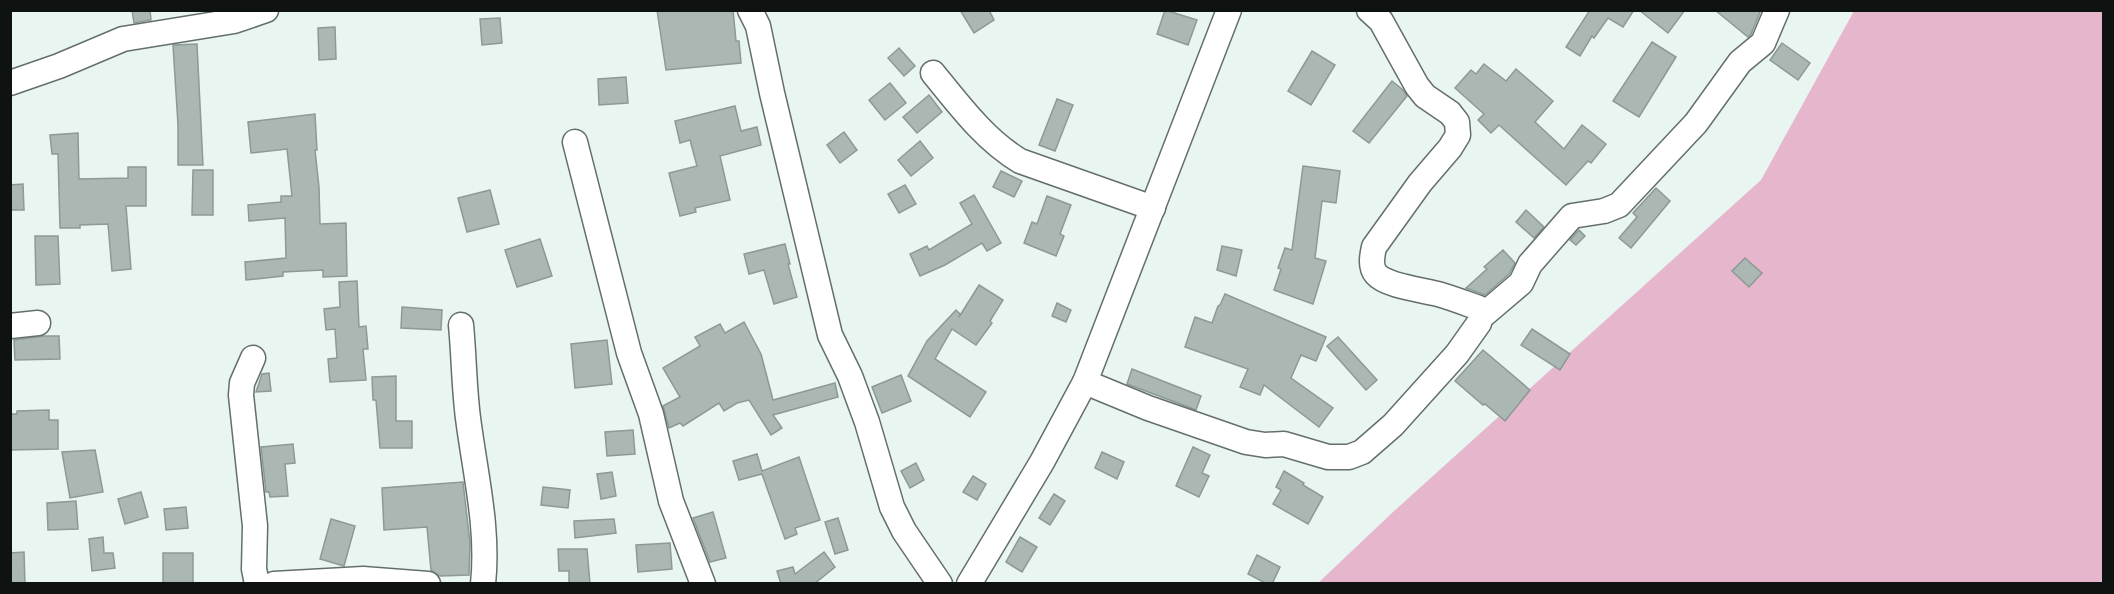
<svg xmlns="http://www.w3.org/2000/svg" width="2114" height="594" font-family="Overpass,sans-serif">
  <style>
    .green { fill: #e6b6cd }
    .building { fill: #abb7b3; stroke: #8d9995; stroke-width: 1.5 }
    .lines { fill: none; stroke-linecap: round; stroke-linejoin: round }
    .minor-casing { stroke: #646f6b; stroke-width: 27 }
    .minor { stroke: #fff; stroke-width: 24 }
  </style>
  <rect width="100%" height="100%" fill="#e9f5f1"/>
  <polygon class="green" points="1854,11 2103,11 2103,583 1317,584 1393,512 1761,180"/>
  <g class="building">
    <polygon points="132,10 150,10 151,20 134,23"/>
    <polygon points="657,10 733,10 736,41 739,41 741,63 666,70"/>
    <polygon points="960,10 989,10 994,20 974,33"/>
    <polygon points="1165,10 1197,20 1188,45 1157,34"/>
    <polygon points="1590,10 1634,10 1623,27 1608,18 1594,38 1592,36 1580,56 1566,47"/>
    <polygon points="1639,10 1685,10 1668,33"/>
    <polygon points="1715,10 1761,10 1751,34 1748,37"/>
    <polygon points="500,18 502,43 482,45 480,19"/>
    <polygon points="335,27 336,59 319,60 318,28"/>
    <polygon points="1652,42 1676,57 1639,117 1613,101"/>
    <polygon points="1782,43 1810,63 1798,80 1770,60"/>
    <polygon points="197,44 203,165 178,165 178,125 173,45"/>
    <polygon points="899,48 915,66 904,76 888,58"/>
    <polygon points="1312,51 1335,65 1311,105 1288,91"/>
    <polygon points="1484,64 1506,81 1516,69 1553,101 1535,122 1564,149 1582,125 1606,144 1591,163 1588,161 1566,185 1499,125 1491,133 1478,120 1484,114 1455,88 1471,70 1476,74"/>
    <polygon points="626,77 628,103 599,105 598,79"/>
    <polygon points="1392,81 1403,90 1407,96 1369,143 1353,131"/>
    <polygon points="890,83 906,103 885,120 869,100"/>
    <polygon points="929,95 942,112 917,133 903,117"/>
    <polygon points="1057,99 1073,105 1055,151 1039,145"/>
    <polygon points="735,106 741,131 757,127 761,145 720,156 730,200 695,208 696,212 680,216 669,173 697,166 690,140 680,143 675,121"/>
    <polygon points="315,114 317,150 315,150 319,187 320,224 346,223 347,276 323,277 323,270 283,272 283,276 246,280 245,262 286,258 285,218 249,221 248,205 281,202 281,196 292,196 287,149 251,153 248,122"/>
    <polygon points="844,132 857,150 840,163 827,145"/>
    <polygon points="78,133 79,179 128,178 128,167 146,167 146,206 126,206 131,269 112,271 108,224 80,225 80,228 60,228 58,154 52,154 50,135"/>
    <polygon points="920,141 933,158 911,176 898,160"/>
    <polygon points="1303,166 1340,171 1336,203 1322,201 1315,258 1326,261 1313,304 1274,290 1281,269 1278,268 1285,248 1292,250"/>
    <polygon points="193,170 213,170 213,215 192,215"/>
    <polygon points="1001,171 1022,181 1014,197 993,187"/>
    <polygon points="23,184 24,210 10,210 10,185"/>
    <polygon points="905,185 916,204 899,213 888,194"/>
    <polygon points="1656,188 1670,201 1631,248 1619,238 1637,217 1633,213"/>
    <polygon points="490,190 499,224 467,232 458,198"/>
    <polygon points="974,195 1001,243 987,251 982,243 945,265 920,276 910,254 927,246 929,250 972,224 960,203"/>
    <polygon points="1047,196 1071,205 1060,234 1064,236 1056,256 1024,243 1032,222 1037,224"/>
    <polygon points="1526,210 1544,227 1534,238 1516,222"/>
    <polygon points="1579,230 1585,236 1576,245 1570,240"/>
    <polygon points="35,236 58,236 60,284 36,285"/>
    <polygon points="540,239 552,276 517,287 505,250"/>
    <polygon points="785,244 790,264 788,264 797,297 774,304 764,270 749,274 744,254"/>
    <polygon points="1222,246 1242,250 1236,276 1217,270"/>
    <polygon points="1503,250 1515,263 1509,274 1485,295 1466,288 1487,269 1484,267"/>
    <polygon points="1745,258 1762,273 1749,287 1732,271"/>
    <polygon points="357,281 359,327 366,326 368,349 363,349 366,380 330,382 328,359 337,358 335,329 326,330 324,309 340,307 339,282"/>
    <polygon points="979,285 1003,300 990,321 992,323 976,345 952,329 935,359 986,392 970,417 908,376 927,341 956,310 960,314 959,317"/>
    <polygon points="1225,294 1326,337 1316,361 1301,355 1291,378 1333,408 1319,427 1264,385 1260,395 1240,387 1248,369 1185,347 1195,317 1212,323 1218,306 1220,305"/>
    <polygon points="1057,303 1071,310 1066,322 1052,316"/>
    <polygon points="402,307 442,310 441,330 401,328"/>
    <polygon points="744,322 761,354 773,400 835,383 838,397 773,415 782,428 771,435 749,400 737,403 724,411 719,403 683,426 680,423 669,428 663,406 680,397 663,368 700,346 695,337 720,324 725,333"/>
    <polygon points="1532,329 1570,354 1560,370 1521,345"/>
    <polygon points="43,336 59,336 60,359 15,360 14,340"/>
    <polygon points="1338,337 1377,380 1366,390 1327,346"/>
    <polygon points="607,340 612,384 575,388 571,344"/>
    <polygon points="1483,350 1530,390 1505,421 1485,404 1483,405 1455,381"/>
    <polygon points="1132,369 1201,396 1196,410 1127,384"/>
    <polygon points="269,373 271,391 256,392 262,374"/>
    <polygon points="901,375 911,401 882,413 872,387"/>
    <polygon points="396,376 396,421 412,421 412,448 380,448 376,400 373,400 372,377"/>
    <polygon points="49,410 49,420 58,420 58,449 10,450 10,414 17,414 17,411"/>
    <polygon points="633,430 635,454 607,456 605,432"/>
    <polygon points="293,444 295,463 285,464 288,496 270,497 269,492 266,492 261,447"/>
    <polygon points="1193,447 1210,455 1202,473 1209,476 1199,497 1176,486"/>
    <polygon points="95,450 103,492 70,498 62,452"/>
    <polygon points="1102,452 1124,462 1117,479 1095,468"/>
    <polygon points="757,454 762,471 799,457 820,520 795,528 797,534 785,539 762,474 739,480 733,461"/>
    <polygon points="916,463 924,480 910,488 901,471"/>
    <polygon points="1284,471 1304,483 1303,485 1323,497 1308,524 1273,504 1281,490 1276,487"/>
    <polygon points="612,472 616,496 601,499 597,474"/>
    <polygon points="973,476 986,484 977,500 963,492"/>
    <polygon points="463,482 470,543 469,575 440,576 431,570 427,527 384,530 382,488"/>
    <polygon points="543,487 570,490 568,508 541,505"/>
    <polygon points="141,492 148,517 125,524 118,499"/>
    <polygon points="1054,494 1065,501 1050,525 1039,518"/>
    <polygon points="76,501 78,529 48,530 47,503"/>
    <polygon points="186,507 188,528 166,530 164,509"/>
    <polygon points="713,512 726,558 710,562 693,518"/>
    <polygon points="838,518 848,550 835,554 825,522"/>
    <polygon points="331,519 355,526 344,566 320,559"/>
    <polygon points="614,519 616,533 575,538 574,521"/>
    <polygon points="103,537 104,553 113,553 115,568 92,571 89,539"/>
    <polygon points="1020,537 1037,547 1022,572 1006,562"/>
    <polygon points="670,543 672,569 638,572 636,545"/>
    <polygon points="558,549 587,549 590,584 569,584 569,571 559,571"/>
    <polygon points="24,552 25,584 10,584 10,553"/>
    <polygon points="824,552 835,567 814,584 781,584 777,571 793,567 795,574"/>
    <rect x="163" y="553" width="30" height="30"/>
    <polygon points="1257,555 1280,567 1272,584 1267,584 1248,574"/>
  </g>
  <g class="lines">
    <defs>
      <g id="minor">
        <polyline points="750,10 758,26 772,93 830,335 850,376 867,422 892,507 904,531 940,584"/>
        <path d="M1369,10L1381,21L1417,86L1425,96L1450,113L1457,122L1458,135L1450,148L1420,183L1374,247C1372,256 1370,267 1376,274C1386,286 1423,290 1438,294C1452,298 1465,303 1479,308L1481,317"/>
        <path d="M933,73C959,105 985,140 1020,161L1153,208"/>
        <polyline points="10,83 59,66 123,39 234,21 266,10"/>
        <polyline points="575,142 629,353 651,414 671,501 703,584"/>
        <path d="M461,325C464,356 464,387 468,418C475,473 489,528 483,584"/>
        <polyline points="10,326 38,323"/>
        <polyline points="253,358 242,383 241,395 255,526 254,569 257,584"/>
        <polyline points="1085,382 1148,408 1246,442 1265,445 1284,444 1328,457 1349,457 1362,452 1393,425 1457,354 1479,323 1481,317 1521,283 1530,264 1572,216 1604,211 1619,205 1696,123 1740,62 1763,43 1777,10"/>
        <polyline points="274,584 363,579 428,584"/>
        <polyline points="969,584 1042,462 1085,382 1229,10"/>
      </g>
    </defs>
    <use href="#minor" class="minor-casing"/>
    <use href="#minor" class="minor"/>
  </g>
  <rect width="2114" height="594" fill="none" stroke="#0e1311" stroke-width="24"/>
</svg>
